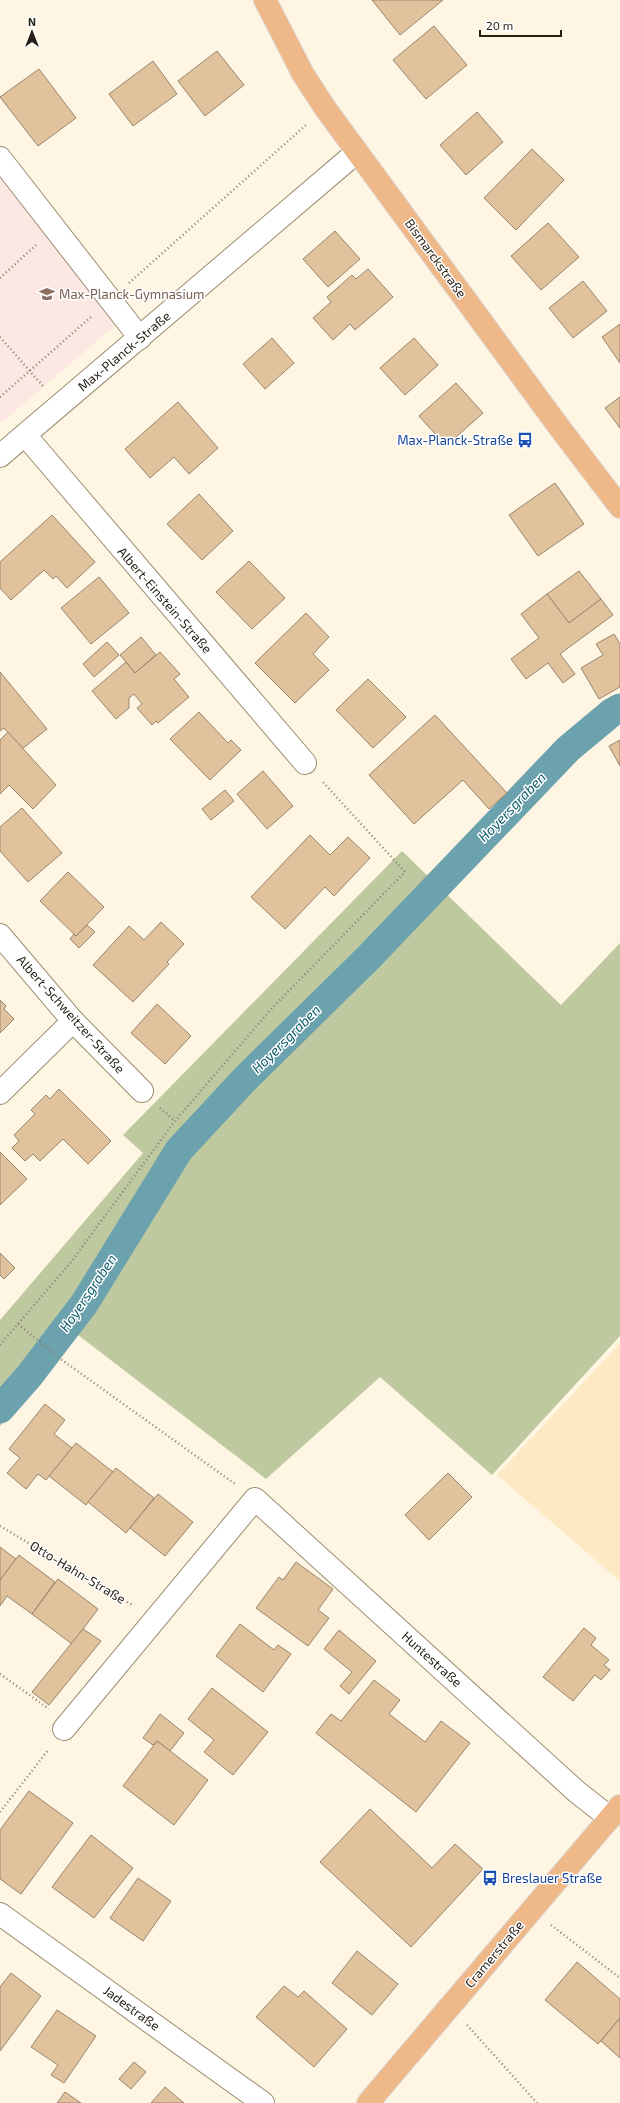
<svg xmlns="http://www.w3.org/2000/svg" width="620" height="2103" font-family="'Exo 2',sans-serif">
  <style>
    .built { fill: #fdeac5 }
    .education { fill: #fce7e2 }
    .green { fill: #bec9a0 }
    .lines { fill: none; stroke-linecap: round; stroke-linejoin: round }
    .canal { stroke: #6ba2ae; stroke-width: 29 }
    .building { fill: #e0c39d; stroke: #98856d }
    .minor-casing { stroke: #9b8d72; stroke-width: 24 }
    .major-casing { stroke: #dcdbd9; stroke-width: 24 }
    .path { stroke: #888172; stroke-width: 2.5; stroke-dasharray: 1 3; stroke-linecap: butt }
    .minor { stroke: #fff; stroke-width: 22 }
    .major { stroke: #efb889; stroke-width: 22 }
    .labels { text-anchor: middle; stroke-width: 3; stroke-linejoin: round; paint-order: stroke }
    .street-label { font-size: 13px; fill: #251f14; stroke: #fff }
    .education-label { font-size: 13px; fill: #785e54; stroke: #fff; text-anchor: start }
    .transit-label { font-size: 13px; fill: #164399; stroke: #fff; text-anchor: end }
    .water-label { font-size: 14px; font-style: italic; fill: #0b5b69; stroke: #fff }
  </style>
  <rect width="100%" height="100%" fill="#fff5e3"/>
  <polygon class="built" points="620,1343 620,1581 497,1475"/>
  <polygon class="education" points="0,176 118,323 0,424"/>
  <polygon class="green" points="402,851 561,1005 620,943 620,1336 492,1475 380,1377 266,1479 78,1335 46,1375 0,1426 0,1320 143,1153 123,1135"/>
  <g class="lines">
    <polyline class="canal" points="0,1409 29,1376 84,1304 179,1150 245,1079 369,957 568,749 611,713 620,708"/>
  </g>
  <g class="building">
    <polygon points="372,0 443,0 400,35"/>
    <polygon points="434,26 467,65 426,99 393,60"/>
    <polygon points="217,51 244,85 205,116 178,81"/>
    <polygon points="153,61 177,94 133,126 109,94"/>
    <polygon points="39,69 76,118 38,146 0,97"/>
    <polygon points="477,112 503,142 466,175 440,145"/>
    <polygon points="532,149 564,180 516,230 484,198"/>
    <polygon points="548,223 579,257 541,290 511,256"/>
    <polygon points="335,231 360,259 328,287 303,259"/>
    <polygon points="368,269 393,297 355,330 350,324 333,340 313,318 331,302 327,297 352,275 356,279"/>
    <polygon points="583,281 607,311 573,338 549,308"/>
    <polygon points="620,324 620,363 602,337"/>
    <polygon points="272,338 294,363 265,389 243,364"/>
    <polygon points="414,338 438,365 405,395 380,368"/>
    <polygon points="456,383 483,413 446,446 419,416"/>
    <polygon points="620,397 620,428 605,408"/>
    <polygon points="178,402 218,448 189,474 174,457 150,478 125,449"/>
    <polygon points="555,483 584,524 538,556 509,515"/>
    <polygon points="199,494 233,531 202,560 167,524"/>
    <polygon points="52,515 95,562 67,588 56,576 53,579 44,570 11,600 0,588 0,562"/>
    <polygon points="249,561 285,598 252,629 216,592"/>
    <polygon points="579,571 601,599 569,623 547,594"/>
    <polygon points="99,577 129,613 91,644 61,608"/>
    <polygon points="547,594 569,623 601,599 613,615 560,654 575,674 563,683 548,663 526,679 511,659 539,638 521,614"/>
    <polygon points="306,613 329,637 313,654 329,670 295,703 255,663"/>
    <polygon points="614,634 620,644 620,687 599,699 581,668 603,655 596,644"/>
    <polygon points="141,637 156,655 135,673 120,655"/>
    <polygon points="107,642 119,655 94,677 83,664"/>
    <polygon points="160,652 180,674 174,679 189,697 158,723 156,721 152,725 137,708 142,704 134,694 129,698 129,708 116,719 92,691 126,662 135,673"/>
    <polygon points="0,672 47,729 22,749 4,728 0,731"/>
    <polygon points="368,679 406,717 373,748 336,710"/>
    <polygon points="199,712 228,743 231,740 241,750 210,780 170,739"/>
    <polygon points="435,715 507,793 489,809 463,780 414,824 369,775"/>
    <polygon points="8,732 56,785 33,809 9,785 0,794 0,740"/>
    <polygon points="620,740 620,766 609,746"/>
    <polygon points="263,771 293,806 267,829 237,794"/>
    <polygon points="225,790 234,801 211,820 202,809"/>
    <polygon points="22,808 62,853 28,882 0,851 0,827"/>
    <polygon points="310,835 330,855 348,837 370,858 334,896 325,887 285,929 251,897"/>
    <polygon points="68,872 104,907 76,936 40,901"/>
    <polygon points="161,922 184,944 167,962 169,964 133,1002 93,965 129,926 144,940"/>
    <polygon points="87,925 95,932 79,948 70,939 74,934 76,936"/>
    <polygon points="0,1000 6,1006 4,1009 14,1019 0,1033"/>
    <polygon points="157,1004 191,1036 165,1064 131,1033"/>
    <polygon points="59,1089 111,1141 88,1164 63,1139 40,1161 33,1154 25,1161 12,1148 19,1141 14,1135 35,1114 31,1110 46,1095 50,1099"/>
    <polygon points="0,1152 27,1179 0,1205"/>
    <polygon points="0,1253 15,1268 4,1279 0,1275"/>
    <polygon points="45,1404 65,1420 54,1434 72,1448 46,1480 38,1474 26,1489 7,1473 20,1458 9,1449"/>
    <polygon points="76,1443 113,1472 86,1505 49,1476"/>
    <polygon points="116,1468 154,1498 126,1533 88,1502"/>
    <polygon points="448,1473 472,1497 429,1540 405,1515"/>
    <polygon points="158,1494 193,1522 165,1556 130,1528"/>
    <polygon points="0,1547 16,1559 0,1580"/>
    <polygon points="19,1555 55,1582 32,1614 7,1596 0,1606 0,1580"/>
    <polygon points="296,1562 333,1589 318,1610 329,1618 308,1646 256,1608 279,1577 283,1580"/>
    <polygon points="58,1579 98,1609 72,1644 32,1614"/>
    <polygon points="240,1624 274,1650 278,1645 291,1654 263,1692 216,1656"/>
    <polygon points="584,1628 596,1638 591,1645 609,1660 604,1665 610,1670 601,1680 595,1675 573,1701 543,1677"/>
    <polygon points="83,1629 101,1641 49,1705 32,1692"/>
    <polygon points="339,1630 376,1661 349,1694 340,1686 352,1672 324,1649"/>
    <polygon points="374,1680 400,1700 389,1714 425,1742 441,1721 470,1743 416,1812 316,1733 331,1714 341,1721"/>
    <polygon points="212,1688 268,1732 233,1775 204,1752 214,1740 188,1719"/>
    <polygon points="160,1714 184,1733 170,1751 157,1741 153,1745 143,1738"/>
    <polygon points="157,1741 208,1780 174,1825 123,1786"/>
    <polygon points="29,1791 73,1823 21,1894 0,1879 0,1830"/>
    <polygon points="370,1809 432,1868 455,1844 483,1869 411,1947 320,1862"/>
    <polygon points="91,1835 133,1868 94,1918 52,1887"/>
    <polygon points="138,1878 171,1901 143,1941 110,1918"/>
    <polygon points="357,1951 398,1984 372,2015 332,1983"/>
    <polygon points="577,1962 620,1999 620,2018 598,2044 545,2000"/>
    <polygon points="11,1973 41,1996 0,2051 0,1987"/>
    <polygon points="284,1986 298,1997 304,1991 347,2029 314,2067 256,2017"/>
    <polygon points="57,2010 96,2036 64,2083 51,2075 58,2065 31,2047"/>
    <polygon points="620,2018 620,2058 601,2041"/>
    <polygon points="134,2062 146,2072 131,2089 119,2079"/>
    <polygon points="165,2087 184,2103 151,2103"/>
    <polygon points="65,2092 81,2103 57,2103"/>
  </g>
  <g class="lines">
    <defs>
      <g id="minor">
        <polyline points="0,158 140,338"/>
        <polyline points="25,435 305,763"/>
        <polyline points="0,456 357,152"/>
        <polyline points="0,935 73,1021 142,1091"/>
        <polyline points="0,1093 73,1021"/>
        <polyline points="64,1729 255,1499 577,1792 610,1818"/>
        <polyline points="0,1914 263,2103"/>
      </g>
      <g id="major">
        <polyline points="265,0 303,74 325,108 559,427 620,507"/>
        <polyline points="368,2103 620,1806"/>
      </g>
    </defs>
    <use href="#minor" class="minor-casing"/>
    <use href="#major" class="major-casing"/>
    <g class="path">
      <polyline points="0,278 36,245"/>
      <polyline points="129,283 306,125"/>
      <polyline points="0,337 43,386"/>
      <polyline points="0,397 91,317"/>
      <polyline points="160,1108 175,1121"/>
      <polyline points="18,1324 62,1360 235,1484"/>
      <polyline points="0,1345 71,1262 175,1121 273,1007 405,872 322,781"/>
      <polyline points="0,1526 134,1606"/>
      <polyline points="0,1674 49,1709"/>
      <polyline points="0,1812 49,1749"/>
      <polyline points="551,1925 620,1978"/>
      <polyline points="467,2025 537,2103"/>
    </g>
    <use href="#minor" class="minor"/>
    <use href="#major" class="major"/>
  </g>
  <defs>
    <symbol id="school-bare" viewBox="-9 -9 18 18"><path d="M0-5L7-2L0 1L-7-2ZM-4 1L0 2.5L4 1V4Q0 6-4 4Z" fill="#8d6e63" stroke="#fff" stroke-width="2.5" paint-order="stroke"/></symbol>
    <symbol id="bus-bare" viewBox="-9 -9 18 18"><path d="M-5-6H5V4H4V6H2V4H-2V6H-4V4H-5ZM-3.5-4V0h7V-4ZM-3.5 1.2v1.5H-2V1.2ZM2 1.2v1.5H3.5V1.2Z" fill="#1a4fb4" stroke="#fff" stroke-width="2.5" paint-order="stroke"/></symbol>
  </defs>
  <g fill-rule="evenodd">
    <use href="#school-bare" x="36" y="283" width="22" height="22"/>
    <use href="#bus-bare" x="514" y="429" width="22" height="22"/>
    <use href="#bus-bare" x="479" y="1867" width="22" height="22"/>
  </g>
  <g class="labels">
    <g class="street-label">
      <text transform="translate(436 258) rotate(54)" y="5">Bismarckstraße</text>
      <text transform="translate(124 351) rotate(-40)" y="5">Max-Planck-Straße</text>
      <text transform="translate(165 600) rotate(49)" y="5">Albert-Einstein-Straße</text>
      <text transform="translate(71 1014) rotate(48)" y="5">Albert-Schweitzer-Straße</text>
      <text transform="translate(78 1572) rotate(31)" y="5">Otto-Hahn-Straße</text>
      <text transform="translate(432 1659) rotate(42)" y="5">Huntestraße</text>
      <text transform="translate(494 1954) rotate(-50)" y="5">Cramerstraße</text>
      <text transform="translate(132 2008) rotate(36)" y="5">Jadestraße</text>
    </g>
    <g class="education-label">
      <text x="59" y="299">Max-Planck-Gymnasium</text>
    </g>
    <g class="transit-label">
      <text x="513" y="445">Max-Planck-Straße</text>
      <text x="502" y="1883" text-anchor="start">Breslauer Straße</text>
    </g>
    <g class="water-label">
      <text transform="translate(512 807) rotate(-46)" y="5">Hoyersgraben</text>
      <text transform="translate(286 1039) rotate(-45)" y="5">Hoyersgraben</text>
      <text transform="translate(88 1293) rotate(-56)" y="5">Hoyersgraben</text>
    </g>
  </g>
  <g transform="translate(32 32)" stroke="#ffffff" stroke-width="3" paint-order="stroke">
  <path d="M0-3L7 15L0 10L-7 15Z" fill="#251f14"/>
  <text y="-6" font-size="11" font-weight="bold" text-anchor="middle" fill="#251f14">N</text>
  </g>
  <path d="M480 30v6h81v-6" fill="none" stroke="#251f14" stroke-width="2"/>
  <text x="486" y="30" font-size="12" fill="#251f14" stroke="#ffffff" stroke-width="3" paint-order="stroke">20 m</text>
</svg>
